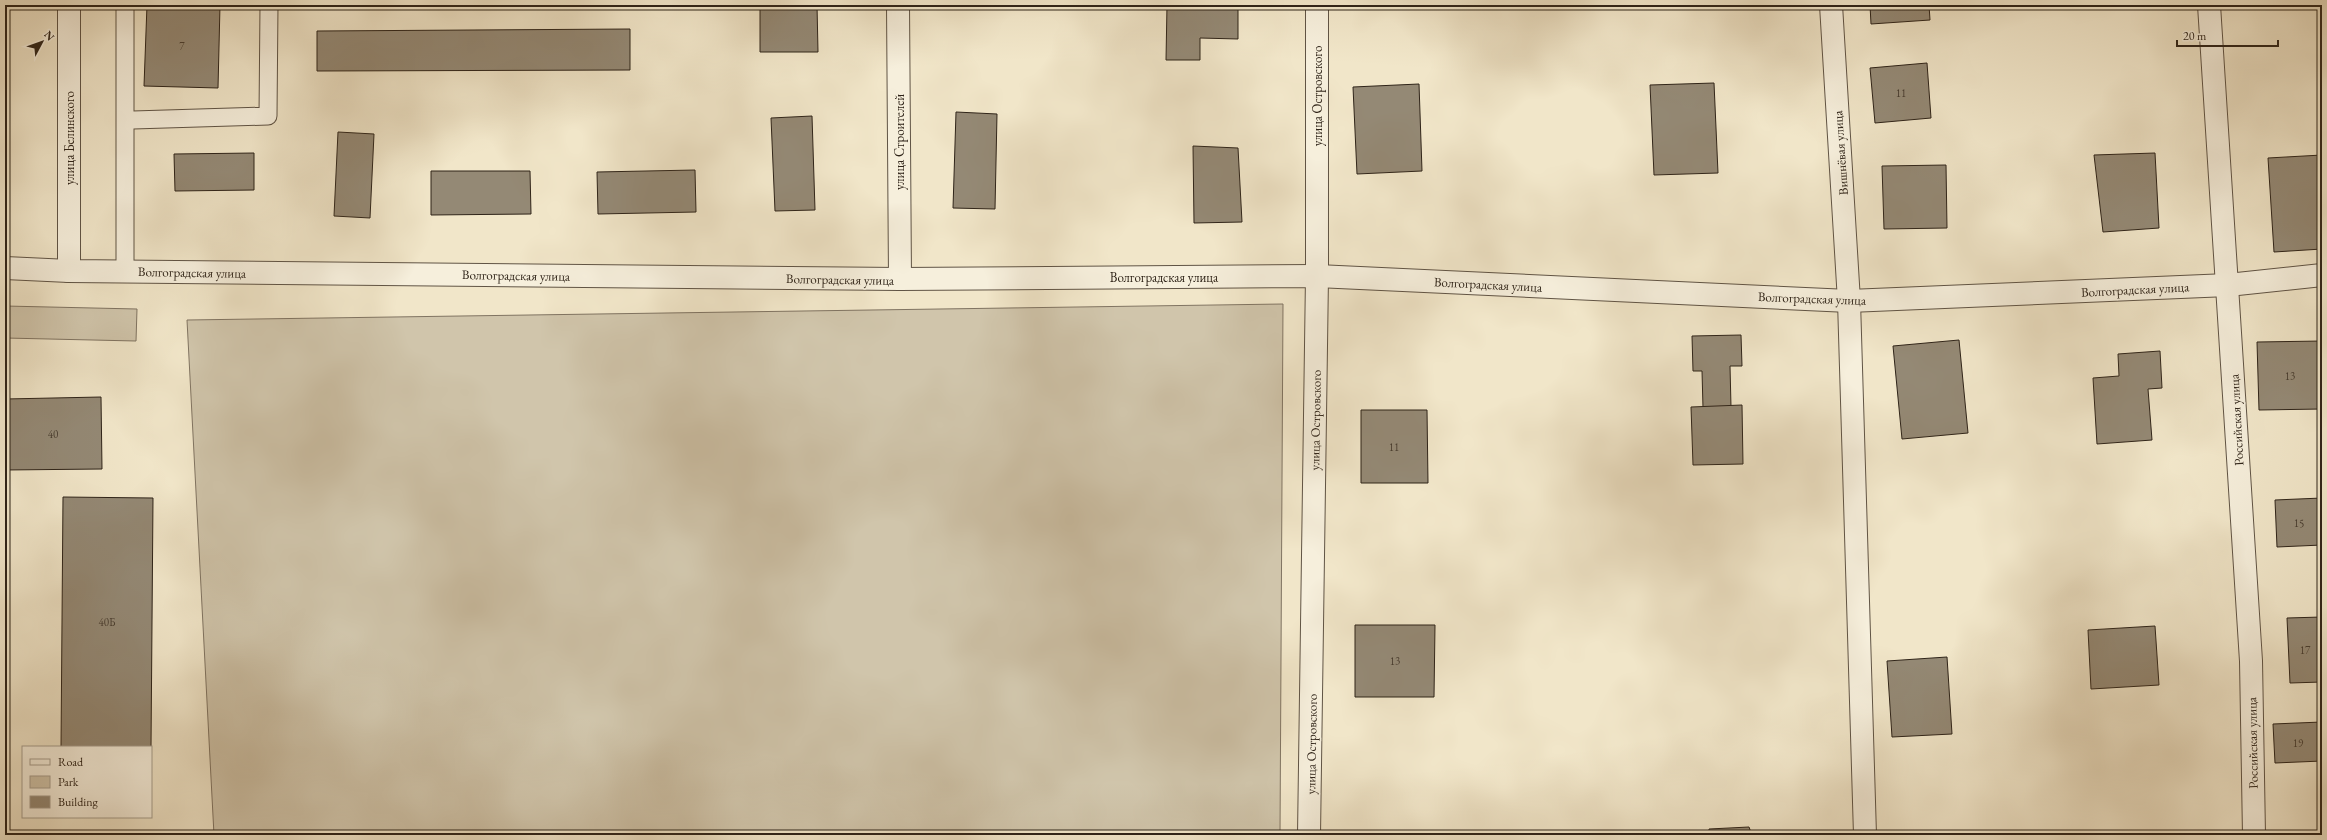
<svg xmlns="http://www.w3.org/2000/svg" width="2327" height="840" font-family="'EB Garamond',serif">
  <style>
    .green { fill: #d0c5ab; stroke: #807462 }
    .building { fill: #948975; stroke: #2f2419 }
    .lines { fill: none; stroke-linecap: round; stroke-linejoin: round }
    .lane-casing { stroke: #605445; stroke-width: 19 }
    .street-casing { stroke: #605445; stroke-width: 24 }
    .lane { stroke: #f6efdc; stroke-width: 17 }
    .street { stroke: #f6efdc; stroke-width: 22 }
    .labels { text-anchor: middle; stroke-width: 3; stroke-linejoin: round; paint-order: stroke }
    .number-label { font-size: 11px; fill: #483d30 }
    .street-label { font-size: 13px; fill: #2f2419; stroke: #f6efdc }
  </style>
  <rect width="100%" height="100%" fill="#f1e6c9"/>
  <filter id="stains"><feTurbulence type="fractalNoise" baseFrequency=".005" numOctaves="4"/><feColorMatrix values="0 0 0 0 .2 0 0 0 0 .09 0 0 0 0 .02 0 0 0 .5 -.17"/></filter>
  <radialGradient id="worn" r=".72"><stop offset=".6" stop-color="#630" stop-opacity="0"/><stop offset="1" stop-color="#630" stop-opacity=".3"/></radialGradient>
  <g class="green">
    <polygon points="1283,304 1280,835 214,835 187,320"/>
    <polygon points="5,306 137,309 136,341 5,338"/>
  </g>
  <g class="building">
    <polygon points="147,5 220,5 218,88 144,86"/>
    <polygon points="760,5 817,5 818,52 760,52"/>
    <polygon points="1167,5 1238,5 1238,39 1200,38 1200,60 1166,60"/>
    <polygon points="1870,5 1929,5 1930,20 1871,24"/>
    <polygon points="630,29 630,70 317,71 317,31"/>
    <polygon points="1927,63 1931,118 1875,123 1870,68"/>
    <polygon points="1714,83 1718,173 1654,175 1650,85"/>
    <polygon points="1419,84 1422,171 1357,174 1353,87"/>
    <polygon points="956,112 997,114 995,209 953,208"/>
    <polygon points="812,116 815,210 775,211 771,118"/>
    <polygon points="338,132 374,134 370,218 334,216"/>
    <polygon points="1193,146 1238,148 1242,222 1194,223"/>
    <polygon points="254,153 254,190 175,191 174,154"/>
    <polygon points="2155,153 2159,228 2103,232 2094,155"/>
    <polygon points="2322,155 2322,249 2274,252 2268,158"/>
    <polygon points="1946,165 1947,228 1884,229 1882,166"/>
    <polygon points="695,170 696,212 598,214 597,172"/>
    <polygon points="431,171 530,171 531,214 431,215"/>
    <polygon points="1741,335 1742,366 1730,366 1731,407 1703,408 1702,371 1693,371 1692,336"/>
    <polygon points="1959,340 1968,433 1902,439 1893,346"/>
    <polygon points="2322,341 2322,409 2259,410 2257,342"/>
    <polygon points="2160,351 2162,388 2148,389 2152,440 2097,444 2093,378 2119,376 2118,354"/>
    <polygon points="101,397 102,469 5,470 5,399"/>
    <polygon points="1742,405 1743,464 1693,465 1691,407"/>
    <polygon points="1361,410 1427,410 1428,483 1361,483"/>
    <polygon points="63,497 153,498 151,747 61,747"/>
    <polygon points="2322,498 2322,545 2277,547 2275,500"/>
    <polygon points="2322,617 2322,682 2290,683 2287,618"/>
    <polygon points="1355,625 1435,625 1434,697 1355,697"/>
    <polygon points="2155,626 2159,685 2091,689 2088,630"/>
    <polygon points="1947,657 1952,734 1892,737 1887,661"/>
    <polygon points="2322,722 2322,761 2275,763 2273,724"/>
    <polygon points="1749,827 1752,835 1709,835 1709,829"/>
  </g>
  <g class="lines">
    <defs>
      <g id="lane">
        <polyline points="125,5 125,272"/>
        <polyline points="133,120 268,116 269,5"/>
      </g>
      <g id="street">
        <polyline points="898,5 900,279"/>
        <polyline points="1831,5 1849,301 1865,835"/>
        <polyline points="2209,5 2251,661 2254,835"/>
        <polyline points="5,268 69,271 900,279 1317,276 1849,301 2228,285 2322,275"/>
        <polyline points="69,271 69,5"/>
        <polyline points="1309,835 1317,276 1317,5"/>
      </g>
    </defs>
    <use href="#lane" class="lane-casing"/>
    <use href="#street" class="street-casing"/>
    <use href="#lane" class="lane"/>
    <use href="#street" class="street"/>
  </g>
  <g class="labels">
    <g class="number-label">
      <text x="182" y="50">7</text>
      <text x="1901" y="97">11</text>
      <text x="2290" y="380">13</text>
      <text x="53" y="438">40</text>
      <text x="1394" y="451">11</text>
      <text x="2299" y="527">15</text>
      <text x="107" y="626">40Б</text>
      <text x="2305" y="654">17</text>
      <text x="1395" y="665">13</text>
      <text x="2298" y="747">19</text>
    </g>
    <g class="street-label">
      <text transform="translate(1317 96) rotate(-90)" y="5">улица Островского</text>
      <text transform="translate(69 138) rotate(-90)" y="5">улица Белинского</text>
      <text transform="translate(899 142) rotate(-90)" y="5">улица Строителей</text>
      <text transform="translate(1840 153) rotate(-94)" y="5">Вишнёвая улица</text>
      <text transform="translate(192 272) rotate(1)" y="5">Волгоградская улица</text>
      <text transform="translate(516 275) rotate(1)" y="5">Волгоградская улица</text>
      <text x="1164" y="282">Волгоградская улица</text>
      <text transform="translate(840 279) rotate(1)" y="5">Волгоградская улица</text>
      <text transform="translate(1488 284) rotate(3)" y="5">Волгоградская улица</text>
      <text transform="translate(2135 289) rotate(-3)" y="5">Волгоградская улица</text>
      <text transform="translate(1812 298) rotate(2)" y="5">Волгоградская улица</text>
      <text transform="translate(1315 420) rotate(-89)" y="5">улица Островского</text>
      <text transform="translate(2236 420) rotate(-93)" y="5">Российская улица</text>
      <text transform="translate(2252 743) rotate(-91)" y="5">Российская улица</text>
      <text transform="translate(1311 744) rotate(-89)" y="5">улица Островского</text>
    </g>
  </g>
  <rect width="2327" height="840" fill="none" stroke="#f1e6c9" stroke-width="20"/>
  <rect x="6" y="6" width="2315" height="828" fill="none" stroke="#2f2419" stroke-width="2"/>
  <rect x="10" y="10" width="2307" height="820" fill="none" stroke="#2f2419"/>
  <rect x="22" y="746" width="130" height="72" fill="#f6efdc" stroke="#a69e8e"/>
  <rect x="30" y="759" width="20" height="6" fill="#f6efdc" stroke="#a69e8e"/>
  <text x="58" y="766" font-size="12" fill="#2f2419">Road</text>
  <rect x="30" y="776" width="20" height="12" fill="#d0c5ab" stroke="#a69e8e"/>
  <text x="58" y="786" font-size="12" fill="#2f2419">Park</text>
  <rect x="30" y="796" width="20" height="12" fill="#948975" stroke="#a69e8e"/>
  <text x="58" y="806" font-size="12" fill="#2f2419">Building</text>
  <g transform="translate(42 42) rotate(49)" stroke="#f6efdc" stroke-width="3" paint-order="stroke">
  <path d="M0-3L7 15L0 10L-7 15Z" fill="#2f2419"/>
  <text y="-6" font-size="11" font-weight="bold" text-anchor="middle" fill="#2f2419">N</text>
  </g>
  <path d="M2177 40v6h101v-6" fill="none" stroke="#2f2419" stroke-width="2"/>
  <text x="2183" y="40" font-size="12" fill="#2f2419" stroke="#f6efdc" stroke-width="3" paint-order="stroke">20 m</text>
  <rect width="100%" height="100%" filter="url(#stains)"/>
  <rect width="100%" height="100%" fill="url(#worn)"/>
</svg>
